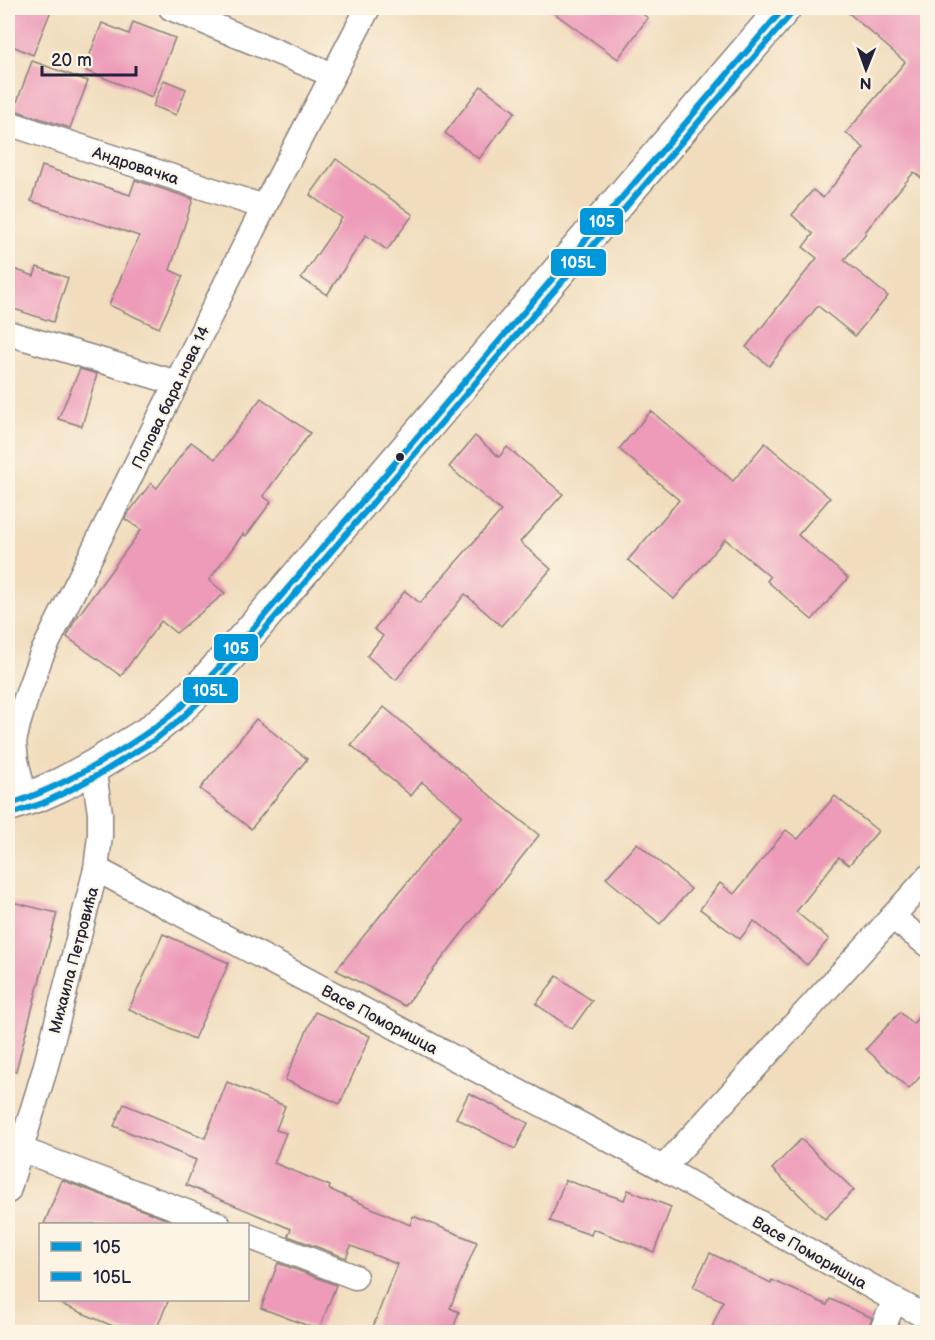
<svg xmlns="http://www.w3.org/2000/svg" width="935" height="1340" font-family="'Balsamiq Sans',sans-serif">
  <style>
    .building { fill: #ed9bb9 }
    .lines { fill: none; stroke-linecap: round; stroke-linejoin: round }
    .street-casing { stroke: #8a807c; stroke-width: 27 }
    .secondary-casing { stroke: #8a807c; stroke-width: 36 }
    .street { stroke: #fff; stroke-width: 24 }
    .secondary { stroke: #fff; stroke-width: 33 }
    .bus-1-casing { stroke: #fcf5e5; stroke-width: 10 }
    .bus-2-casing { stroke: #fcf5e5; stroke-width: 10 }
    .bus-1 { stroke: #0098da; stroke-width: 6 }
    .bus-2 { stroke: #0098da; stroke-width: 6 }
    .bus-dot { fill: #22223b; stroke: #fcf5e5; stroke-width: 2 }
    .labels { text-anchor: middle; stroke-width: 4.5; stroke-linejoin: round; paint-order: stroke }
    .street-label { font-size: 16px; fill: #22223b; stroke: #fcf5e5 }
    .line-badge { stroke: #fcf5e5; stroke-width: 2 }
    .badge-label { font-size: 16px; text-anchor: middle; font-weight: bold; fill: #fff }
  </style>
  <rect width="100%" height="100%" fill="#fcf5e5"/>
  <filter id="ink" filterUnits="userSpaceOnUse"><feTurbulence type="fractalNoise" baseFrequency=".0167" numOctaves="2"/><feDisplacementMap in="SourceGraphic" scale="12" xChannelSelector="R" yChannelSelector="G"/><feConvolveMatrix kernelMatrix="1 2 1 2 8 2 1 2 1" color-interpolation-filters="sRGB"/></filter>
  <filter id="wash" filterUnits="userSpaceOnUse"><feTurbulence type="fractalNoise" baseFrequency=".008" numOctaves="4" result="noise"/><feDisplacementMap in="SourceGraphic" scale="24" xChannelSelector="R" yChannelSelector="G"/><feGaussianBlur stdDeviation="1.35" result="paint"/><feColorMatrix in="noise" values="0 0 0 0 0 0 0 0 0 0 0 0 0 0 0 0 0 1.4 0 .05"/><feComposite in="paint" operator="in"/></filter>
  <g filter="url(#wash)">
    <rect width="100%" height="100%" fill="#f1ddbd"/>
    <g id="blocks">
      <g class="building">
        <polygon points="8,8 52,8 33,55 8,44"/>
        <polygon points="547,8 634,8 648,18 618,59"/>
        <polygon points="843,8 927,8 927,183 914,172 865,232 866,233 844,260 888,296 855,336 818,306 769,366 746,347 817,258 803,247 813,234 792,215 813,190 823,198 864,148 846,133 905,62"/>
        <polygon points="133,22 175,38 152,97 84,70 102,23 129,34"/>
        <polygon points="32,61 88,81 70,128 14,110"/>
        <polygon points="164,80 186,89 176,115 153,106"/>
        <polygon points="481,86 515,112 479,159 445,133"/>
        <polygon points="336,159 413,215 387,250 366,235 327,295 301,278 342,218 310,195"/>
        <polygon points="42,166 130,195 135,180 193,199 170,270 183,276 159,328 109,305 139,236 31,201"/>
        <polygon points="8,267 34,276 37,267 68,278 53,322 8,307"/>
        <polygon points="80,369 97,374 82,426 58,419"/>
        <polygon points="261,398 310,433 263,496 271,502 246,536 243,534 209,580 225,593 176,633 161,621 121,676 67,637 75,620 141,530 125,519 126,516 151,483 157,488 191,442 215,459"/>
        <polygon points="651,411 733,481 765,443 830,498 798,535 848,578 812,620 767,581 770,577 725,539 674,599 628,560 679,500 619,449"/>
        <polygon points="475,436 499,457 507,447 563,494 520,542 551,569 501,626 465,594 396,680 367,656 383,636 374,629 405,591 420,603 501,511 449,467"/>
        <polygon points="384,707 498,802 539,835 405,1006 336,970 462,815 422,782 411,796 351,745"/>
        <polygon points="256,719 307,759 251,829 200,789"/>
        <polygon points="835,796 878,831 849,865 839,857 796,912 829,939 807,965 754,921 740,939 700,909 720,883 734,894 786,830 798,839"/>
        <polygon points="637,843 691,889 660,924 606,878"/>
        <polygon points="8,901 57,913 16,1071 8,1070"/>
        <polygon points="163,934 229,963 194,1039 129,1009"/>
        <polygon points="557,976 592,1001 572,1029 536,1004"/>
        <polygon points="927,1006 927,1069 909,1089 866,1049 900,1012 913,1024"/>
        <polygon points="315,1012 370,1036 340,1104 285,1080"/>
        <polygon points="227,1082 285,1106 276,1130 286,1133 274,1163 330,1186 329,1189 410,1225 413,1216 477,1242 450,1308 459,1312 452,1332 371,1332 397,1264 351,1246 346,1258 288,1236 291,1229 186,1185 196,1160 114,1126 124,1104 205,1138"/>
        <polygon points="469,1093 528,1123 515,1149 456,1118"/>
        <polygon points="801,1139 854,1190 825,1219 772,1169"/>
        <polygon points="62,1180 179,1224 44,1224"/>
        <polygon points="565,1180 624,1200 628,1190 671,1207 654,1252 593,1229 591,1235 550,1221"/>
        <polygon points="710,1253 771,1283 772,1280 827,1305 830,1299 872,1318 867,1332 710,1332 723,1301 693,1287"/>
        <polygon points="278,1263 336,1285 319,1330 261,1308"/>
        <polygon points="49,1299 169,1299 155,1332 127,1332"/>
      </g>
    </g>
  </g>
  <g filter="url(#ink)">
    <use href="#blocks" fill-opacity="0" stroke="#8a807c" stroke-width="1.5"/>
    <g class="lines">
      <defs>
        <g id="street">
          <polyline points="171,8 333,75"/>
          <polyline points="8,123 264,207"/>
          <polyline points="8,333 177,383"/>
          <polyline points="25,799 16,760 14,742 18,724 26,698 41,656 264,207 368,8"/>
          <polyline points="96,869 663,1168 895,1300 928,1318"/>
          <polyline points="892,917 928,945"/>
          <polyline points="20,1149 218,1224"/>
          <polyline points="663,1168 858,955 928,877"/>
          <polyline points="8,1191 45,1069 96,869 100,836 100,813 93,767"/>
          <polyline points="248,1236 355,1277"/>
          <polyline points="881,1332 895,1300"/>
        </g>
        <polyline id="secondary" points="8,805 40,794 62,784 93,767 150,732 177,710 199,689 252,630 784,8"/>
      </defs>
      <use href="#street" class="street-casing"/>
      <use href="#secondary" class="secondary-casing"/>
      <use href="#street" class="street"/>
      <use href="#secondary" class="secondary"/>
      <defs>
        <path id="bus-1" d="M8,805C49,791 79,775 116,753C137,740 157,727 176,711C204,687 227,657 252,630L784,8"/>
        <polyline id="bus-2" points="11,814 43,803 66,792 98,775 156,739 183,717 205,696 259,636 791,14"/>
      </defs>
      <use href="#bus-1" class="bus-1-casing"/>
      <use href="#bus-2" class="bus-2-casing"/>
      <use href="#bus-1" class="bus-1"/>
      <use href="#bus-2" class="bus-2"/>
    </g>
  </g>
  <circle class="bus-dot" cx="400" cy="457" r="5"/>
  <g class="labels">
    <g class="street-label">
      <text transform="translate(136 165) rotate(18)" y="6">Андровачка</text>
      <text transform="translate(170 397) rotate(-64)" y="6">Попова бара нова 14</text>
      <text transform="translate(73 960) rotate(-75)" y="6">Михаила Петровића</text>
      <text transform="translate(380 1019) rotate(28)" y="6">Васе Поморишца</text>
      <text transform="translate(810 1252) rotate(30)" y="6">Васе Поморишца</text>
    </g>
  </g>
  <g class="line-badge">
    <rect x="579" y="207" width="45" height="29" rx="6" fill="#0098da"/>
    <rect x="550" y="248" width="57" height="29" rx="6" fill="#0098da"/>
    <rect x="213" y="633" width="46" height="29" rx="6" fill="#0098da"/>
    <rect x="182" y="676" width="57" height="28" rx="6" fill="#0098da"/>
  </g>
  <g class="badge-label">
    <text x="602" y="227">105</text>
    <text x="578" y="268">105L</text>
    <text x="236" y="654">105</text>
    <text x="210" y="696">105L</text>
  </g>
  <rect width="935" height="1340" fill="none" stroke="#fcf5e5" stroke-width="30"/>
  <rect x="39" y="1223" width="210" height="78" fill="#fcf5e5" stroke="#a5a1a1" stroke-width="1.5"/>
  <rect x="51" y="1242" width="30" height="9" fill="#0098da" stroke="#a5a1a1" stroke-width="1.5"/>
  <text x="93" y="1253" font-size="18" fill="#22223b">105</text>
  <rect x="51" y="1272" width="30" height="9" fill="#0098da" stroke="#a5a1a1" stroke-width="1.5"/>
  <text x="93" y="1283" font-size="18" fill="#22223b">105L</text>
  <g transform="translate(866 69) rotate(181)" stroke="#fcf5e5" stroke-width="4.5" paint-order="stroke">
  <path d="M0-4.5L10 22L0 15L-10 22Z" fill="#22223b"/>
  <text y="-9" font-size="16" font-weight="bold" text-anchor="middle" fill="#22223b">N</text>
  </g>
  <path d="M42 66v9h94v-9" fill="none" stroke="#22223b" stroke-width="3"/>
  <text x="51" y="66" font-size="18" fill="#22223b" stroke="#fcf5e5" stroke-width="4.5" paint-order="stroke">20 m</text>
</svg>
